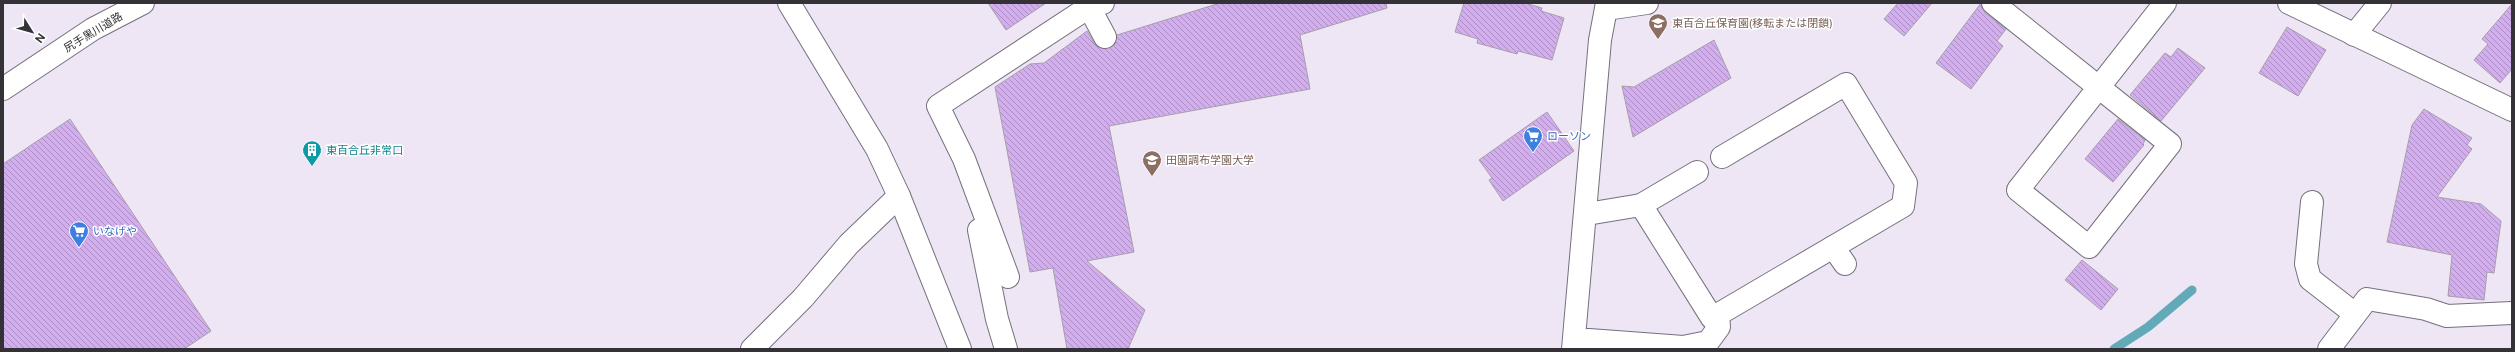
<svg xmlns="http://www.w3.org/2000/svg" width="2515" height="352" font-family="'Public Sans','Noto Sans JP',sans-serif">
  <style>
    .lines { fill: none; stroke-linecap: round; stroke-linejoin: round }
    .stream { stroke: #62aab8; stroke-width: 9 }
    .building { fill: url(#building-back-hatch); stroke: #a69fab }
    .minor-casing { stroke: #76707c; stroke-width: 24 }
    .major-casing { stroke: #76707c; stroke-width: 24 }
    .minor { stroke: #fff; stroke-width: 22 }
    .major { stroke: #fff; stroke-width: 22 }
    .labels { text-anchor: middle; stroke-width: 3; stroke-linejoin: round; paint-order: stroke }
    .education-label { font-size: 11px; fill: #785e54; stroke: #fff; text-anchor: start }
    .street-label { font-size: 11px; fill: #343237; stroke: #fff }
    .shop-label { font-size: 11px; fill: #366cbe; stroke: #fff; text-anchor: start }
    .culture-label { font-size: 11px; fill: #0d838f; stroke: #fff; text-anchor: start }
  </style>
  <defs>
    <pattern id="building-back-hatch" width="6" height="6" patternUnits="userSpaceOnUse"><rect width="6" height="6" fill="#d3aeef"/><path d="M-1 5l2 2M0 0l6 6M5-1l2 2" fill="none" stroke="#ac8ec2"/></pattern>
  </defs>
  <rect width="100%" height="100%" fill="#eee6f4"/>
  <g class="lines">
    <polyline class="stream" points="2114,349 2148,327 2192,290"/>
  </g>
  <g class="building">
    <polygon points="988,3 1046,3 1006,30"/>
    <polygon points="1220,3 1386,3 1387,8 1300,35 1310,89 1109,126 1134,252 1087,261 1145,310 1128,349 1067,349 1053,268 1030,272 995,87 1030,64 1044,63 1087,31 1094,43 1105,49 1115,44 1117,35"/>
    <polygon points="1464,3 1525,3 1542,8 1541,11 1564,18 1552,60 1518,51 1517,54 1477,43 1478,39 1455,32"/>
    <polygon points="1898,3 1932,3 1904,36 1884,19"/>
    <polygon points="1981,3 1985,13 2006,29 1997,41 2003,46 1971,89 1936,63"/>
    <polygon points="2512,4 2512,69 2500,83 2474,60 2488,44 2482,39"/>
    <polygon points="2287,27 2326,50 2298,96 2259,73"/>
    <polygon points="1714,40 1731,78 1633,137 1622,86 1634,87"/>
    <polygon points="2178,48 2205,68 2161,121 2130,95 2165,53 2171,57"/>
    <polygon points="2424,109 2472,138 2467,145 2472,149 2437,197 2481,204 2501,221 2494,273 2487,272 2484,300 2448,296 2452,255 2387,242 2412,125"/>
    <polygon points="1547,112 1574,151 1503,201 1489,180 1492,178 1479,160"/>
    <polygon points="70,119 211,331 184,349 3,349 3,164"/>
    <polygon points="2118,119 2145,140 2143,144 2144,145 2113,182 2085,159"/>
    <polygon points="2082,260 2118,289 2101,310 2065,280"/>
  </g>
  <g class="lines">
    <defs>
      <g id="minor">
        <polyline points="789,3 877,149 899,196 960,349"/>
        <polyline points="1993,3 2170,144 2089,247 2018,190 2165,3"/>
        <polyline points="2289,3 2512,110"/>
        <polyline points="1089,7 1105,37"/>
        <polyline points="1606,9 1647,3"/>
        <polyline points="2354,35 2380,3"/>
        <polyline points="2312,202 2306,264 2310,279 2355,314"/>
        <polyline points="1641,205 1697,172"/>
        <polyline points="1587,214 1641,205 1712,318 1903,206 1906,183 1846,84 1722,157"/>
        <polyline points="979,230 997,319 1006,349"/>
        <polyline points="1833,247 1845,264"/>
        <polyline points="1008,277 964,159 938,106 1089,7 1103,3"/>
        <polyline points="1574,341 1589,340 1683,347 1708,342 1719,327 1718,314"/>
        <polyline points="752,349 803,298 849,244 899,196"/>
        <polyline points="1573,349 1600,40 1607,3"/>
        <polyline points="2329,349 2367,299 2426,309 2447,316 2512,313"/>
      </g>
      <polyline id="major" points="3,89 93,29 143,3"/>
    </defs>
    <use href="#minor" class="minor-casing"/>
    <use href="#major" class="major-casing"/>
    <use href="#minor" class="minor"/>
    <use href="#major" class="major"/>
  </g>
  <defs>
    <symbol id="school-pin" viewBox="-11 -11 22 30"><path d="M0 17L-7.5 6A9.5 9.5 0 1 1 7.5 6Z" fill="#8d6e63" stroke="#fff"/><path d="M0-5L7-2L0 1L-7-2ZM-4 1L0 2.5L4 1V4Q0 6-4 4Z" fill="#fff"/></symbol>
    <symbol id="supermarket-pin" viewBox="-11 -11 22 30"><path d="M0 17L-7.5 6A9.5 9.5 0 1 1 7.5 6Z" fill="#3f7fe0" stroke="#fff"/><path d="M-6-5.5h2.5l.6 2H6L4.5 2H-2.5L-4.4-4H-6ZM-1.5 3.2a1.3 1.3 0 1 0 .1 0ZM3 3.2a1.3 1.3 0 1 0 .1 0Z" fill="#fff"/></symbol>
    <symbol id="building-pin" viewBox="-11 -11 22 30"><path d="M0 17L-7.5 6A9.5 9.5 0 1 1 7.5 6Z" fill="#0f9aa8" stroke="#fff"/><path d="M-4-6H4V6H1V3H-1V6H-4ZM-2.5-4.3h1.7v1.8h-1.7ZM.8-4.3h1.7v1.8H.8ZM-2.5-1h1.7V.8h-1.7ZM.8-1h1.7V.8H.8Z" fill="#fff"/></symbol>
    <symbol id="university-pin" viewBox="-11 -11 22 30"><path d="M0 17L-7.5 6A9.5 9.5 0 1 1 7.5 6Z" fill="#8d6e63" stroke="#fff"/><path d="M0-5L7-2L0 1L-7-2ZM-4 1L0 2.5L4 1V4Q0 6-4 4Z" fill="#fff"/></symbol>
  </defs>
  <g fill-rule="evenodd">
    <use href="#school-pin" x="1647" y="12" width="22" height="30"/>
    <use href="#supermarket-pin" x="1522" y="125" width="22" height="30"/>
    <use href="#building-pin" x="301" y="139" width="22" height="30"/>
    <use href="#university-pin" x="1141" y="149" width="22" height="30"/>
    <use href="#supermarket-pin" x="68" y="220" width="22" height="30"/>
  </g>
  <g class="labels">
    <g class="education-label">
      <text x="1672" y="27">東百合丘保育園(移転または閉鎖)</text>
      <text x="1166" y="164">田園調布学園大学</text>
    </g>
    <g class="street-label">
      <text transform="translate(93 32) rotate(-31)" y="4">尻手黒川道路</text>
    </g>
    <g class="shop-label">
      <text x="1547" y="140">ローソン</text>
      <text x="93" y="235">いなげや</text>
    </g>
    <g class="culture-label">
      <text x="326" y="154">東百合丘非常口</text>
    </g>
  </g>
  <rect width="2515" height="352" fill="none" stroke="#343237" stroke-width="8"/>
  <g transform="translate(32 32) rotate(127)" stroke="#ffffff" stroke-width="3" paint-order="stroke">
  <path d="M0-3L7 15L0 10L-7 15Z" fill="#343237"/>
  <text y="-6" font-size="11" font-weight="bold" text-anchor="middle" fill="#343237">N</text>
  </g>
</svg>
